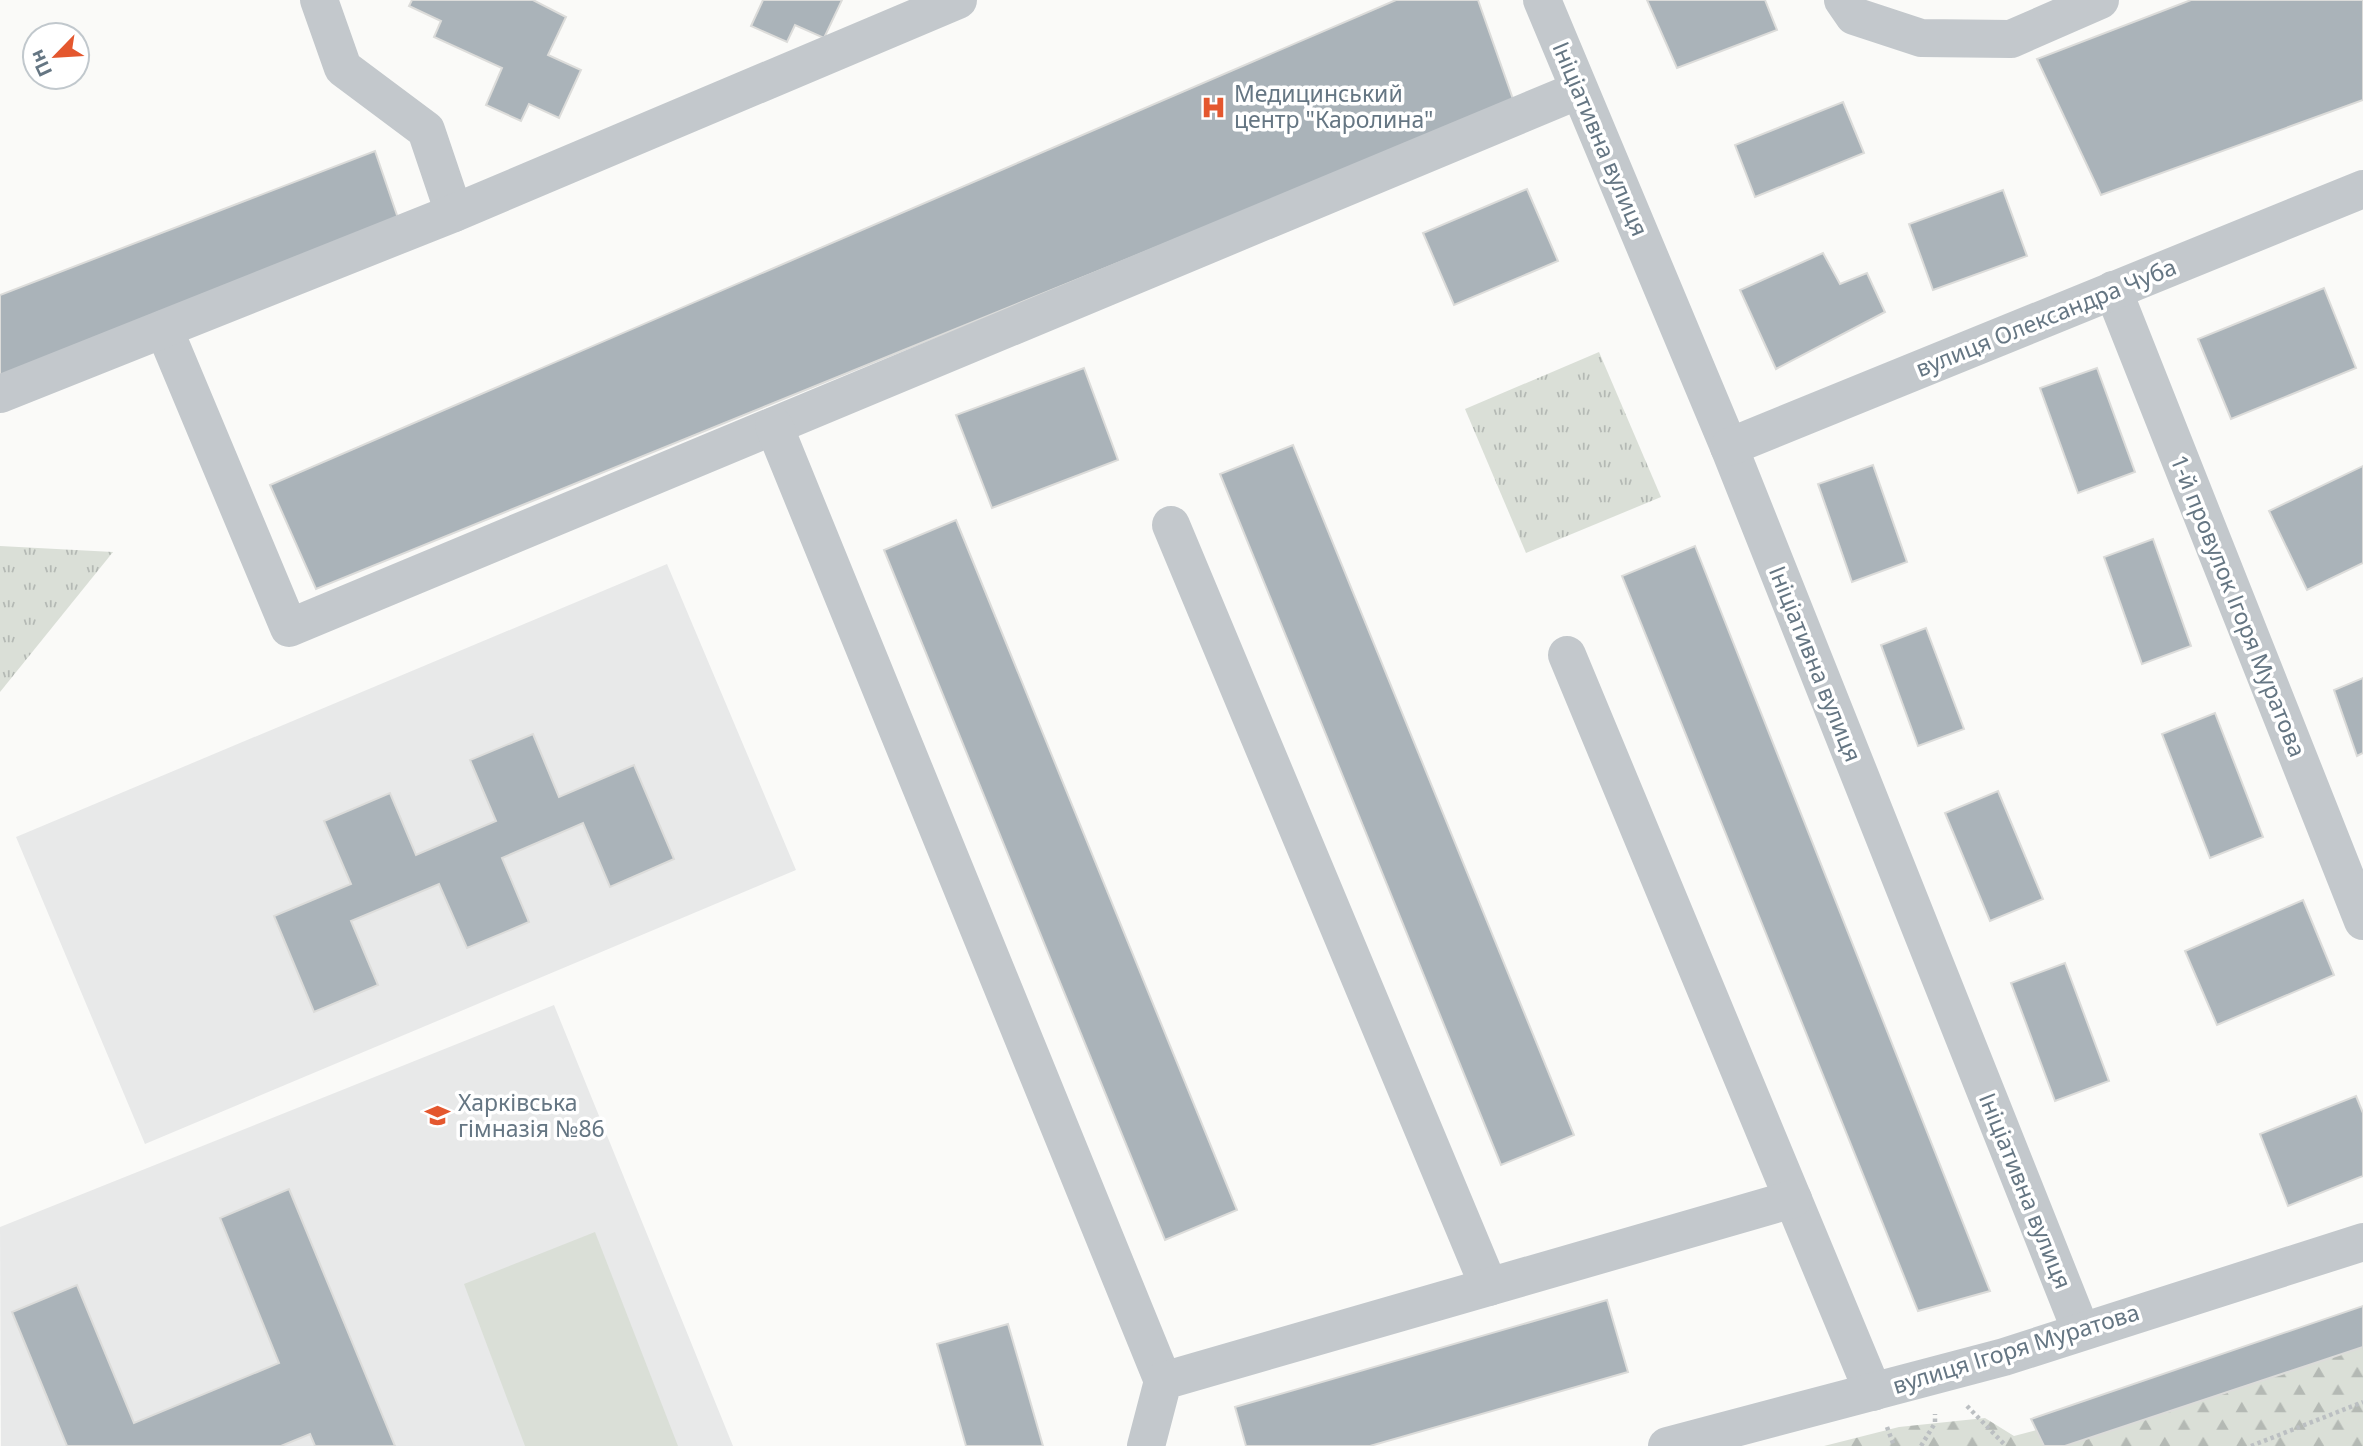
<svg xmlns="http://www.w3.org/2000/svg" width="2363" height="1446" font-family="'Noto Sans',sans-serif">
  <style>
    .built { fill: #e8e9e9 }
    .grass { fill: #dadfd7 }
    .forest { fill: url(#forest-firs) }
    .park { fill: url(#park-tufts) }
    .building { fill: #aab3b9; stroke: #dcdcda; stroke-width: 2 }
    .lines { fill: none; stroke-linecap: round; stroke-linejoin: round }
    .path { stroke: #bbbfc2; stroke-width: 4.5; stroke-dasharray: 3.5 3.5; stroke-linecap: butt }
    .minor { stroke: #c3c8cc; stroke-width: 38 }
    .labels { text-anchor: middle; stroke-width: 7; stroke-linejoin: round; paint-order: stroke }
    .poi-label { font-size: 23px; fill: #657683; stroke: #fff; text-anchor: start }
    .street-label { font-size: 23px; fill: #657683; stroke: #fff }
  </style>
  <defs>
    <pattern id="forest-firs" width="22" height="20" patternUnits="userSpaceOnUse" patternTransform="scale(1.75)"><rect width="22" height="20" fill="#dadfd7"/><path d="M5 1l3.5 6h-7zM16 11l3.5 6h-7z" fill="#b4b9b4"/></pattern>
    <pattern id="park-tufts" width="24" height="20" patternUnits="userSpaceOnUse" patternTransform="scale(1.75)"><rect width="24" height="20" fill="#dadfd7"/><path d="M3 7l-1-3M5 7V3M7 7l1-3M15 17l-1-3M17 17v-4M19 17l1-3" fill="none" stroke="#b4b9b4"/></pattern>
  </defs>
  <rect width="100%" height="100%" fill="#fafaf8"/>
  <g class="built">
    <polygon points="667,564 796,870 145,1144 16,837"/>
    <polygon points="554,1005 733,1446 1,1446 0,1227"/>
  </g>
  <polygon class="grass" points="595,1232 678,1446 525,1446 464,1284"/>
  <polygon class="forest" points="2363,1346 2363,1446 1824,1446 1899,1427 1985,1418 2014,1436"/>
  <g class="park">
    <polygon points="1599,352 1661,497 1526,553 1465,409"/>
    <polygon points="0,546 113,552 0,692"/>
  </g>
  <g class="building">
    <polygon points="412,0 533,0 566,17 548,55 581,70 559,118 529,104 521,121 486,105 502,68 434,37 441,21 409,6"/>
    <polygon points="763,0 842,0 824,38 795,25 787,42 751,26"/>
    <polygon points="1396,0 1478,0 1514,102 316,589 270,485"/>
    <polygon points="1647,0 1765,0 1777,30 1677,68"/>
    <polygon points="2191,0 2363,0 2363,100 2101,195 2037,59"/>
    <polygon points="1843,102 1864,153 1755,197 1735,145"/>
    <polygon points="375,151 400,224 0,383 0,295"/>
    <polygon points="1527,189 1558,261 1454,305 1423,233"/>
    <polygon points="2003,190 2027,256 1933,290 1909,224"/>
    <polygon points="1823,253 1840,284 1867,273 1885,312 1776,369 1740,290"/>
    <polygon points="2324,288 2356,368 2231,419 2198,339"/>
    <polygon points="1084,368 1118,460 992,508 956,415"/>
    <polygon points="2097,368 2135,472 2078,493 2040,388"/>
    <polygon points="1293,445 1574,1135 1501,1165 1220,474"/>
    <polygon points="1873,465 1907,562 1852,582 1818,484"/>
    <polygon points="2363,466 2363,563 2307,590 2269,511"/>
    <polygon points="956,520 1237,1210 1165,1240 884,550"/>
    <polygon points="2153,539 2191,646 2142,664 2104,557"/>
    <polygon points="1695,546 1990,1291 1918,1311 1622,576"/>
    <polygon points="1926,628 1964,729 1918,746 1881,645"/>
    <polygon points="2363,678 2363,753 2357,756 2334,690"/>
    <polygon points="2215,713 2263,837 2210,858 2162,734"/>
    <polygon points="533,734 559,797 634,765 674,859 610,887 583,823 502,858 529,922 467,948 439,884 351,921 378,985 314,1012 274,916 351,884 324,821 390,793 416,855 496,821 470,760"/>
    <polygon points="1998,791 2043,899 1990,921 1945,813"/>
    <polygon points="2303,900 2334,975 2217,1025 2185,951"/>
    <polygon points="2065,963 2109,1081 2055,1101 2011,983"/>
    <polygon points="2356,1096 2363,1113 2363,1176 2288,1206 2260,1134"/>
    <polygon points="289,1189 395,1446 315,1446 310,1434 281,1446 67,1446 12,1312 77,1285 134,1423 279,1363 220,1218"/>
    <polygon points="1607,1300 1628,1372 1370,1446 1246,1446 1235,1407"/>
    <polygon points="2363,1306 2363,1347 2065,1446 2044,1446 2031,1419"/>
    <polygon points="1008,1324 1043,1446 966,1446 937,1344"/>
  </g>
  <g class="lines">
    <g class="path">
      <polyline points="1967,1406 2006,1446"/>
      <polyline points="1887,1427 1894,1446"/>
      <polyline points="1921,1446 1935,1423 1935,1414"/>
      <polyline points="2251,1446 2363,1402"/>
    </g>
    <g class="minor">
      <polyline points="319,0 343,68 426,130 454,213"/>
      <polyline points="1542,0 1729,447 2081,1331"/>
      <polyline points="1843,0 1854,16 1921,38 2011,39 2100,0"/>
      <polyline points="2113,290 2363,921"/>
      <polyline points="164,329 289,628 1579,90"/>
      <polyline points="0,394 454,213 958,0"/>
      <polyline points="774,426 1163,1381"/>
      <polyline points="1729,447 2363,189"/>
      <polyline points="1171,525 1489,1287"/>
      <polyline points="1567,655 1873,1392"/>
      <polyline points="1146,1446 1163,1381 1793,1199"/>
      <polyline points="1667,1446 2004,1357 2363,1242"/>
    </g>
  </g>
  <defs>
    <symbol id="hospital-bare" viewBox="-9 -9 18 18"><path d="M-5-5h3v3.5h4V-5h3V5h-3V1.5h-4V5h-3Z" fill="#e4572e" stroke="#fff" stroke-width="2.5" paint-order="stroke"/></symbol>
    <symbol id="school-bare" viewBox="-9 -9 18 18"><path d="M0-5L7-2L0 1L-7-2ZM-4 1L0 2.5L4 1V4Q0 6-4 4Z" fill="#e4572e" stroke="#fff" stroke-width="2.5" paint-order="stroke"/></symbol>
  </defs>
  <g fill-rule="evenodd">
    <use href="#hospital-bare" x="1196" y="90" width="35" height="35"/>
    <use href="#school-bare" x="420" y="1098" width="35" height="35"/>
  </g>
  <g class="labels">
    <g class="poi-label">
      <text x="1234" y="102">Медицинський<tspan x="1234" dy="26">центр "Каролина"</tspan></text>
      <text x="458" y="1111">Харківська<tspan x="458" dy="26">гімназія №86</tspan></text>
    </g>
    <g class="street-label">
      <text transform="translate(1600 139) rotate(67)" y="8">Ініціативна вулиця</text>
      <text transform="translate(2046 318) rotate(-22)" y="8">вулиця Олександра Чуба</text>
      <text transform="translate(2238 606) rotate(68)" y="8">1-й провулок Ігоря Муратова</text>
      <text transform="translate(1815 664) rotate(68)" y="8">Ініціативна вулиця</text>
      <text transform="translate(2025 1191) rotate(68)" y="8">Ініціативна вулиця</text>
      <text transform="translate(2016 1349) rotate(-17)" y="8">вулиця Ігоря Муратова</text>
    </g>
  </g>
  <g transform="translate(56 56) rotate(245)"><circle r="33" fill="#ffffff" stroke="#c1c8cd" stroke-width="2"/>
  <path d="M0-5L12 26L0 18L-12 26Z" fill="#e4572e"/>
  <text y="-10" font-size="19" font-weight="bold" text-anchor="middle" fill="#657683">Пн</text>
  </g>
</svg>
